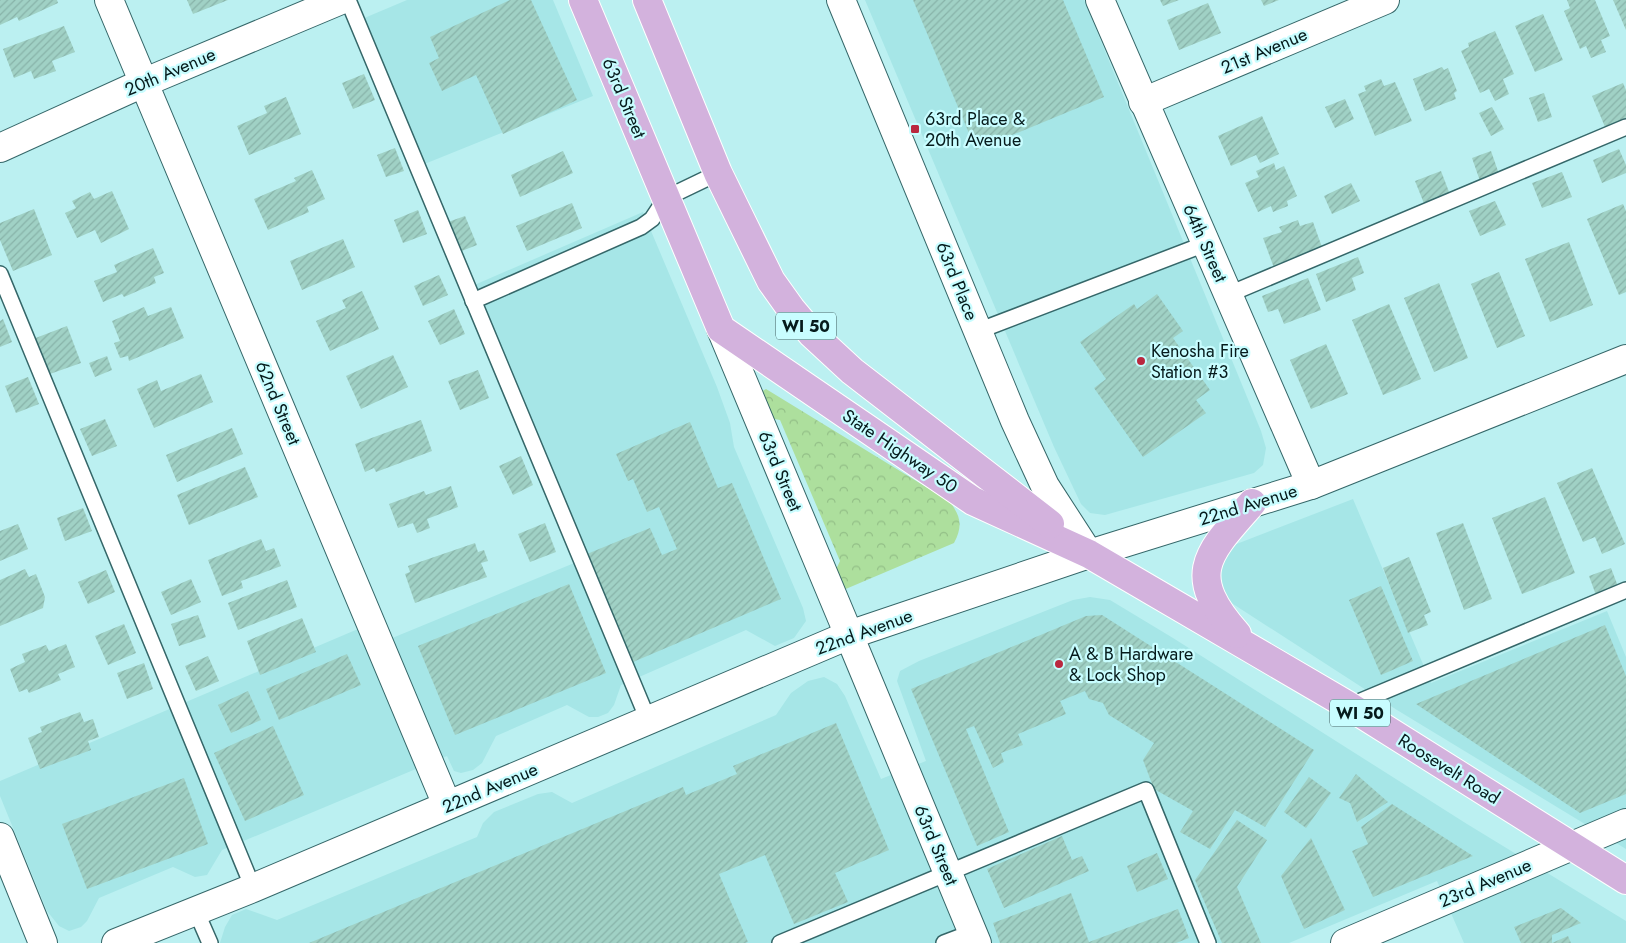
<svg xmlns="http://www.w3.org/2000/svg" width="1626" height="943" font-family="Jost,sans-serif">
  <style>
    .built { fill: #a6e6e7 }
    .park { fill: url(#park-crowns) }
    .building { fill: url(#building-hatch) }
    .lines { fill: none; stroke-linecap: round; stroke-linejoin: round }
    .service-casing { stroke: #356769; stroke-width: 18 }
    .minor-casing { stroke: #356769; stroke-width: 30 }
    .tertiary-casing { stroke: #356769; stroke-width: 30 }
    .primary-casing { stroke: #fff; stroke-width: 30 }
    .service { stroke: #fff; stroke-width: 15 }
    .minor { stroke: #fff; stroke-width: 28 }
    .tertiary { stroke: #fff; stroke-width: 28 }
    .primary { stroke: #d3b2dd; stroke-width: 28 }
    .poi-dot { fill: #ba283f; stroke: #c8fdff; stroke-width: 2 }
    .labels { text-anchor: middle; stroke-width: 4.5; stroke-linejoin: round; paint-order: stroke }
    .shield { fill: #c8fdff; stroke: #405f60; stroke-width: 1 }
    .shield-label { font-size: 16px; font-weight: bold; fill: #061b1c }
    .street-label { font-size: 18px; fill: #061b1c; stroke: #c8fdff }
    .poi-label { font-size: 18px; fill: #061b1c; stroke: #c8fdff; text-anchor: start }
  </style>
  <defs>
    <pattern id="park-crowns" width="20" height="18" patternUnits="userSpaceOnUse" patternTransform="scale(1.25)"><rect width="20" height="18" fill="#addf9d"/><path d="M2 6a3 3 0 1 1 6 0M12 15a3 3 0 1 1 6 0" fill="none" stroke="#93bf87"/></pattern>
    <pattern id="building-hatch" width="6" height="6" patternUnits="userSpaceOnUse" patternTransform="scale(1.25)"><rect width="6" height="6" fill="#a0d1c5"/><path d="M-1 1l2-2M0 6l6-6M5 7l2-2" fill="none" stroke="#88b3a9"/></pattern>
  </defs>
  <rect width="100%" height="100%" fill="#bbf0f1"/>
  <g class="built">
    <polygon points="407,0 553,0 593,96 422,165 362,19"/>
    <polygon points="865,0 1084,0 1261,431 1266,448 1263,465 1254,473 1105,515 1090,513 1081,504 1054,447"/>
    <polygon points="643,212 717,387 730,423 734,447 803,608 806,621 794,638 775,646 746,630 621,685 614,705 608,713 598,717 589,717 567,705 496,736 482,763 473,770 461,773 454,771 447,756 222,850 207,875 195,877 173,867 99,898 87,921 81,927 69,931 59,926 47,911 0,796 0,781 358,629 368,648 584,559 472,286"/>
    <polygon points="1353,499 1431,683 1607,611 1626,657 1626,849 1397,710 1230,602 1219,585 1220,563 1226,552 1234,545"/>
    <polygon points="1090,597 1110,600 1173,638 1467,824 1626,921 1626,943 1464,943 1437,881 1289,943 220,943 225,927 232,915 246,909 277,920 477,837 483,823 494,812 538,794 552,792 572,803 776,715 791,693 808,681 824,677 837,684 845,696 881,779 926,761 897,681 900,671 919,661 1073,600"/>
  </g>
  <path class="park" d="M766,389L949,501C961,516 963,526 954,543L841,591L833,576L840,561L780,420L769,418L759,393Z"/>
  <g class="building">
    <polygon points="0,0 57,0 58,3 19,21 17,17 0,25"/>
    <polygon points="187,0 228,0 193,14"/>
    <polygon points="510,0 531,0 577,100 503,134 476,75 442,91 429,63 439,58 430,37"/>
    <polygon points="913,0 1063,0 1104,97 976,150"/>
    <polygon points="1160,0 1179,0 1163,6"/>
    <polygon points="1261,0 1279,0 1264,6"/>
    <polygon points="1567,0 1595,0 1610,36 1601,40 1606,52 1591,58 1586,46 1580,49 1564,11 1570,8"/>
    <polygon points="1613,0 1626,0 1626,30"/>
    <polygon points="1208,3 1221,33 1179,50 1167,20"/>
    <polygon points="1543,14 1563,60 1535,72 1515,26"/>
    <polygon points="64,26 75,52 52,61 56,71 34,79 31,71 14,78 3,49"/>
    <polygon points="1495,31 1514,74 1503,79 1509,94 1495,101 1489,89 1480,93 1461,51 1469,47 1468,43"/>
    <polygon points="1442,67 1444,70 1448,68 1457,91 1454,93 1456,99 1425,111 1413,79"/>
    <polygon points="364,74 375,100 353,109 342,83"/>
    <polygon points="1381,79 1384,86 1395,82 1412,121 1375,136 1358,94 1366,91 1364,86"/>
    <polygon points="1623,83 1626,90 1626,118 1605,127 1592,96"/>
    <polygon points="1544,93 1552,117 1538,122 1529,98"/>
    <polygon points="286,97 301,134 249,155 237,126 267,113 264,106"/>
    <polygon points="1345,99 1354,119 1335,128 1325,107"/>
    <polygon points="1492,107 1504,129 1491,136 1479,113"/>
    <polygon points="1262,116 1279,154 1260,163 1256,155 1231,166 1218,136"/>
    <polygon points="395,148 404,171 386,177 377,155"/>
    <polygon points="1619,149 1626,165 1626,173 1602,183 1593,160"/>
    <polygon points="563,151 573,173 520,197 511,175"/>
    <polygon points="1491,151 1499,174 1480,181 1472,158"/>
    <polygon points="1274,163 1276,170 1284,166 1297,196 1287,201 1288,206 1273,212 1271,206 1258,212 1245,183 1259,177 1256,171"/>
    <polygon points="312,170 325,199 307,207 309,212 268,230 254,199 296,181 294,178"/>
    <polygon points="1441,171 1451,197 1425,206 1415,181"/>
    <polygon points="1562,172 1572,197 1542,208 1532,183"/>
    <polygon points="1351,183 1360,201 1332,214 1324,196"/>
    <polygon points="112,191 129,229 101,243 95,230 77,238 65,213 76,208 72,201 90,192 94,199"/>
    <polygon points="1495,201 1506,225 1480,236 1469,211"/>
    <polygon points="572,203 582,228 527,251 516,226"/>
    <polygon points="1623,204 1626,211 1626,292 1619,295 1587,219"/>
    <polygon points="34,209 52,255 13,271 0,240 0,223"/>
    <polygon points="418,210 427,234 403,243 394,220"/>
    <polygon points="465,216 477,245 459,252 448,222"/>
    <polygon points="1298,220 1300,226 1313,222 1323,250 1274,268 1263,238 1282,232 1279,227"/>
    <polygon points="343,239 355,267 302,290 290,261"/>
    <polygon points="1569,242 1593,305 1550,322 1525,259"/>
    <polygon points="153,248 164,273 154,277 156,283 124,297 122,294 103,302 94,281 117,272 114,265"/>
    <polygon points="1358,257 1364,273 1352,278 1356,290 1326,302 1316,274"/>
    <polygon points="1499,272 1525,336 1497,348 1471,284"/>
    <polygon points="439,275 448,295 423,306 414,286"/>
    <polygon points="1308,278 1321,310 1284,324 1278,309 1268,312 1262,296"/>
    <polygon points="1439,283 1468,358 1434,372 1404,298"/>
    <polygon points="362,291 379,329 330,351 316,321 346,308 342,300"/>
    <polygon points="1157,294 1183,331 1173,338 1210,390 1196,400 1206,413 1143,457 1094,388 1106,379 1080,342 1134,304 1137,309"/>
    <polygon points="1389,304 1421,379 1383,395 1352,320"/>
    <polygon points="144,307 148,316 171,307 184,338 129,361 128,356 120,358 114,343 120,341 112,321"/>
    <polygon points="454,309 465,334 440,345 428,321"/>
    <polygon points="3,319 12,342 0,347 0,321"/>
    <polygon points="67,326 81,363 47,375 33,339"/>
    <polygon points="1326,344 1348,394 1311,409 1290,360"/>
    <polygon points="393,355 408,387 361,409 346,376"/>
    <polygon points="107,356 112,370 95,377 89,363"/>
    <polygon points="478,370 489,398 460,410 448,381"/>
    <polygon points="201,374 213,402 154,428 137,389 157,380 161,391"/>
    <polygon points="28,377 39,404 16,413 5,386"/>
    <polygon points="105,419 117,446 92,456 80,429"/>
    <polygon points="421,420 432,451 376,472 374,468 365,472 355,444"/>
    <polygon points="690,422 718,488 732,483 781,599 633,662 587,554 650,528 662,555 677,549 659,507 647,512 633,479 628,481 616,454"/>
    <polygon points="232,428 243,454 177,482 166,455"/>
    <polygon points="521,456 533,485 513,495 499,466"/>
    <polygon points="245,467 258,497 189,525 177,495"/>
    <polygon points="1592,468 1625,544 1602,554 1595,537 1583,542 1557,483"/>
    <polygon points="451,486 458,507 427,519 430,528 417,533 413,523 398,528 389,504 424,491 426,495"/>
    <polygon points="1545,497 1575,573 1522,594 1492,518"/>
    <polygon points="83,508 92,531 65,541 57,518"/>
    <polygon points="545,523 556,552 530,562 518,534"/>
    <polygon points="1463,523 1492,599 1464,610 1436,533"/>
    <polygon points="18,524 28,549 0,561 0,531"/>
    <polygon points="261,539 266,551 274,548 281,566 241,581 243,588 222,596 208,560"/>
    <polygon points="475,543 478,552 484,550 488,561 481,563 487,577 415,603 405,574 410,572 408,566"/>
    <polygon points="1409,557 1431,612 1424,615 1428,625 1408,633 1383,568"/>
    <polygon points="1611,568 1619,589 1597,598 1589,576"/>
    <polygon points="25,569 29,577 36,574 45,597 43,608 0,626 0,580"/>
    <polygon points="106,570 115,592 88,604 78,582"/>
    <polygon points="191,579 201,602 171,615 161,592"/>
    <polygon points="287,580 297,607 238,630 228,603"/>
    <polygon points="569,584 606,673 455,735 418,646"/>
    <polygon points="1381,586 1413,661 1381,675 1349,600"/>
    <polygon points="198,615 206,637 179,646 171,624"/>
    <polygon points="1102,615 1314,750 1265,827 1235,810 1210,849 1180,832 1193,811 1154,789 1143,760 1154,743 1109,715 1103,703 1089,699 1085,691 1060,701 1066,714 1018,734 1023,745 1001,753 1004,762 993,768 974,726 966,729 1009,832 977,846 911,689 1086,616"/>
    <polygon points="302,618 316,652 260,675 247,641"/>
    <polygon points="124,624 136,653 108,665 95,636"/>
    <polygon points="1605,625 1626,676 1626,794 1580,813 1416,704"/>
    <polygon points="66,644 75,667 58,674 61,680 29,693 27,689 19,692 10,669 25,662 22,654 46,645 49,651"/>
    <polygon points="347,654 361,685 279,720 266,689"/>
    <polygon points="208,656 219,681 196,691 185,666"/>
    <polygon points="144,663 153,689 127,699 117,673"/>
    <polygon points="248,691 261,720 231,733 218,705"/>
    <polygon points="80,712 84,722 93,719 99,737 88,741 91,750 40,769 28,738 42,732 40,727"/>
    <polygon points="836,723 889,850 835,873 848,902 794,924 765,855 719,874 748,942 745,943 309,943 683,787 686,795 737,774 733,766"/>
    <polygon points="273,726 304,795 245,821 214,753"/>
    <polygon points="1356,774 1388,802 1357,822 1350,803 1339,798"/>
    <polygon points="1309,777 1331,793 1306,828 1284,812"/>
    <polygon points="184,778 208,844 87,889 62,824"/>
    <polygon points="1392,804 1473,856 1373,897 1352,851 1368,844 1361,827"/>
    <polygon points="1237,820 1267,840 1237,887 1261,943 1222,943 1195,880"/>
    <polygon points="1062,836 1072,860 1082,856 1089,871 1004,908 987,869"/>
    <polygon points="1311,838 1345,910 1304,929 1281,876"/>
    <polygon points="1157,853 1168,879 1137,892 1127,866"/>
    <polygon points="1071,893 1089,942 1178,909 1189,938 1176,943 1000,943 993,923"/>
    <polygon points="1561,908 1581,923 1552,935 1552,943 1568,936 1571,943 1521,943 1514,927"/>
  </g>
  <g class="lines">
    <defs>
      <g id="service">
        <polyline points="348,0 649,722"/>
        <polyline points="0,274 253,888"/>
        <polyline points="1227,295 1626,127"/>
        <polyline points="473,301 641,227 652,219 666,198 718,173"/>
        <polyline points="978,331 1205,244"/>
        <polyline points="1349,706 1626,590"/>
        <polyline points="196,911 210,943"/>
        <polyline points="780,943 1146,790 1208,943"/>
        <polyline points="944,943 973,932"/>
      </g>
      <g id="minor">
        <polyline points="109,0 447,805"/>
        <polyline points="841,0 1015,421 1045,486 1089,554"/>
        <polyline points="1100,0 1311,485"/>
        <polyline points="1143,102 1385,0"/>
        <polyline points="0,148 143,83 341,0"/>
        <polyline points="849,635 977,943"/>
        <polyline points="0,837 43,943"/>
        <polyline points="1345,943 1626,823"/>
      </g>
      <g id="tertiary">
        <polyline points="721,329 849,635"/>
        <polyline points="116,943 253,888 849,635 1089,554 1311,485 1626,359"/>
      </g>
      <g id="primary">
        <polyline points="583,0 721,329 973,501 1089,554 1349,706 1626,880"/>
        <polyline points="647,0 718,173 771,281 791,309 812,334 852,371 1050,524"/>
        <path d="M1237,634C1184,574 1207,554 1252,503"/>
      </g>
    </defs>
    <use href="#service" class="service-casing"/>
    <use href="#minor" class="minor-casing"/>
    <use href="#tertiary" class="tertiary-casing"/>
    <use href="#primary" class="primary-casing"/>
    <use href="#service" class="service"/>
    <use href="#minor" class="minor"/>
    <use href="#tertiary" class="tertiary"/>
    <use href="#primary" class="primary"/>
  </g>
  <g class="poi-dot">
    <rect x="910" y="124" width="10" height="10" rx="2.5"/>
    <circle cx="1141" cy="361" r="5"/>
    <circle cx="1059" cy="664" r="5"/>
  </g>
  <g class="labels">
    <g class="shield">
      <rect x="776" y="312.5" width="60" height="27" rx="4"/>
      <rect x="1330" y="699.5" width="60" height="27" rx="4"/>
    </g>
    <g class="shield-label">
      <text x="806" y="332">WI 50</text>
      <text x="1360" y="719">WI 50</text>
    </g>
    <g class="street-label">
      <text transform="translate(1264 51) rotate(-23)" y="6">21st Avenue</text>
      <text transform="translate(170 72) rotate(-23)" y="6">20th Avenue</text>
      <text transform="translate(624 98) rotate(67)" y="6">63rd Street</text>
      <text transform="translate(1205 243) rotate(66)" y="6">64th Street</text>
      <text transform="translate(957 281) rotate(68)" y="6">63rd Place</text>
      <text transform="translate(278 403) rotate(67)" y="6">62nd Street</text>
      <text transform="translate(900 451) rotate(34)" y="6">State Highway 50</text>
      <text transform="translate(780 471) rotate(67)" y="6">63rd Street</text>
      <text transform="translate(1248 505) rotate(-17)" y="6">22nd Avenue</text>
      <text transform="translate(864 632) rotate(-20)" y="6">22nd Avenue</text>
      <text transform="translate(1449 769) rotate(32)" y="6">Roosevelt Road</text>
      <text transform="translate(490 788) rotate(-23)" y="6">22nd Avenue</text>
      <text transform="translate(936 845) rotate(67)" y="6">63rd Street</text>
      <text transform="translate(1485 883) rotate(-23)" y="6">23rd Avenue</text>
    </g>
    <g class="poi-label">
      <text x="925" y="125">63rd Place &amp;<tspan x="925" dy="21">20th Avenue</tspan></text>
      <text x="1151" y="357">Kenosha Fire<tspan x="1151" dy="21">Station #3</tspan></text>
      <text x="1069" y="660">A &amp; B Hardware<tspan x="1069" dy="21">&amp; Lock Shop</tspan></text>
    </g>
  </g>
</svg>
